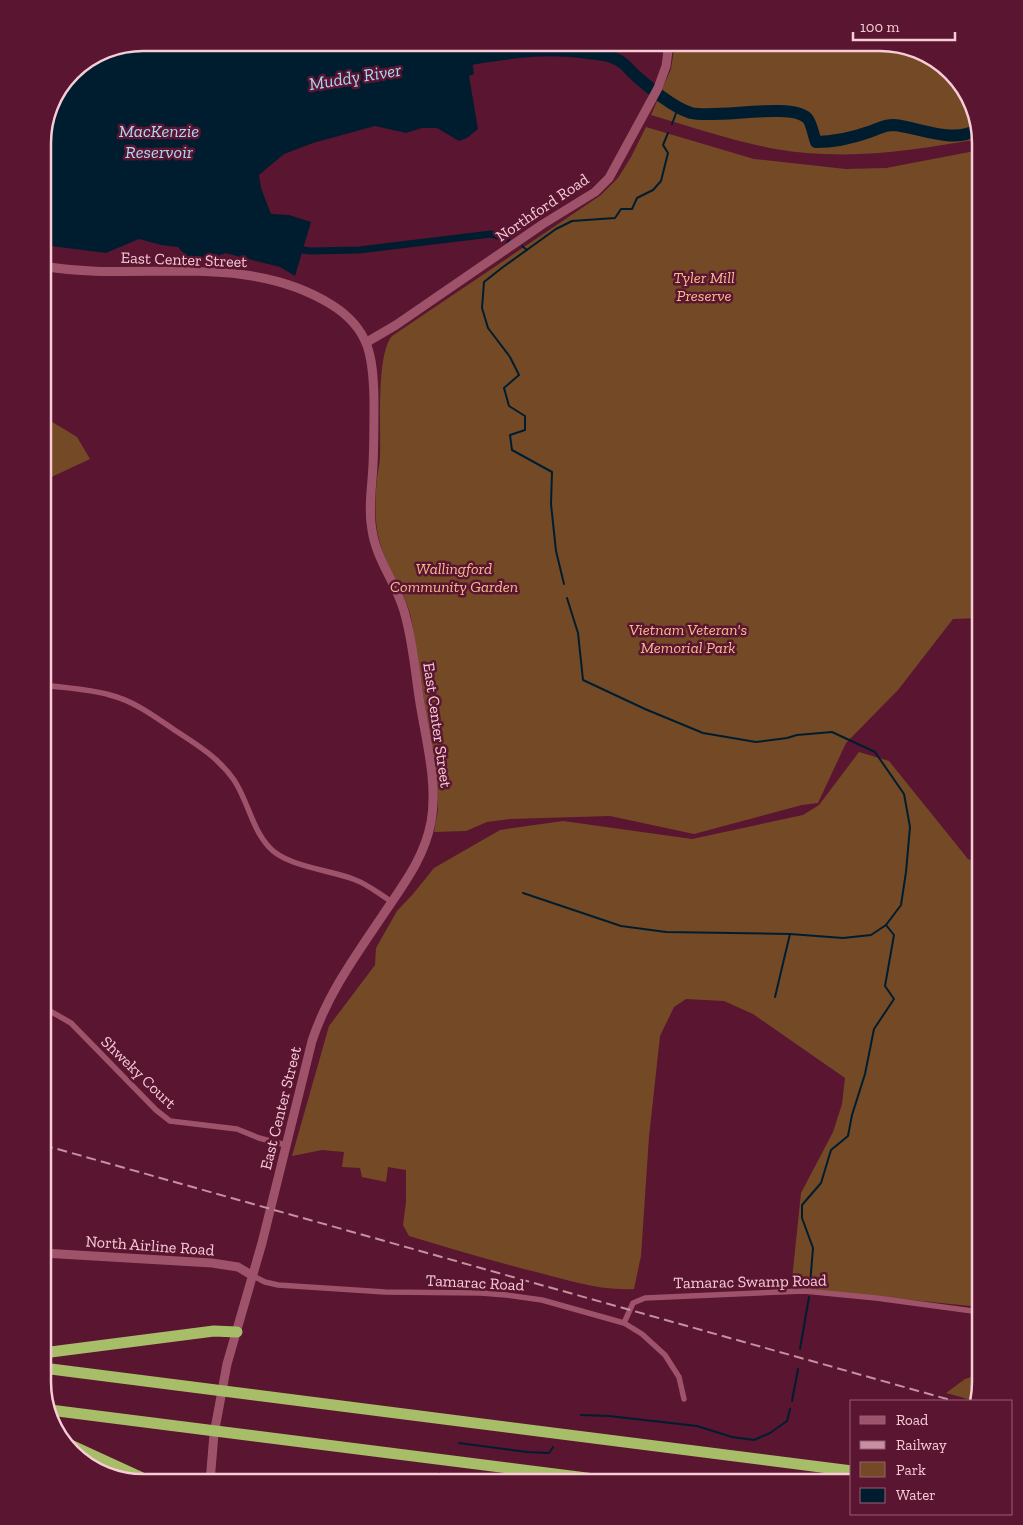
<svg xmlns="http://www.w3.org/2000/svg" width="1023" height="1525" font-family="'Zilla Slab',serif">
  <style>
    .green { fill: #734a25 }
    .water { fill: #001d30 }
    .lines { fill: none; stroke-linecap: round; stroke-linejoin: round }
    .stream { stroke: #001d30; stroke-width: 2 }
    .canal { stroke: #001d30; stroke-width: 7 }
    .river { stroke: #001d30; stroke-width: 12 }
    .street { stroke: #9e536b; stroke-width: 5.5 }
    .secondary { stroke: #9e536b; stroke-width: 9 }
    .highway { stroke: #a8bd68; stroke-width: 11 }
    .rail { stroke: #c591a1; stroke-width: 2; stroke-dasharray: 10 5; stroke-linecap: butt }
    .labels { text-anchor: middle; stroke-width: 5; stroke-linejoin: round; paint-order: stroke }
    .street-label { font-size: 16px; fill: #f7ccd7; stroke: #5a1530 }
    .park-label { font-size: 16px; font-style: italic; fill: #f6bc8c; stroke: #5a1530 }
    .water-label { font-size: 18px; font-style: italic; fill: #a8d7f9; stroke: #5a1530 }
    .rim { fill: none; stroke: #f7ccd7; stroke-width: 2.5 }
  </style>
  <rect width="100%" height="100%" fill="#5a1530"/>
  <g class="green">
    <path d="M675,43H886L930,56L967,93L979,139C909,151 847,161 775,149C733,141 692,127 651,115L671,69Z"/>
    <path d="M646,127L754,159L846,169L886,168L980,150V618L953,619L898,690L846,743L818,803L802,805L694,834L610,816L510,819L487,822L466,831L434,832L438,810L436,775L411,617C404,590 387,568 380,543C374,522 375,500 377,478C378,471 380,463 380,456C381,429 376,354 392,336L601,195L618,178L631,157Z"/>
    <polygon points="43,419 49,420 77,437 90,459 43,481"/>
    <path d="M859,752L889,761L968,859L980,864V1307L804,1289H791L801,1193L833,1132L842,1104L845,1078L753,1014L724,1001L686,999L674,1007L660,1036L649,1137L641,1256L634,1289C602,1291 570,1281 540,1273C496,1262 452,1249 409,1236L403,1225L406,1202V1170L388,1167L386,1182L362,1177L360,1168L342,1167L344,1152L322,1150L292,1156L329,1026L375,965L376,948L397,911L413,894L434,868L500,830L563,821L692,839L803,815L819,805Z"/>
    <polygon points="980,1374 980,1382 975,1401 946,1393 965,1379"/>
  </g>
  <polygon class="water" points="143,43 463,43 465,46 470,46 474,74 469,76 478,129 467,138 459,141 437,128 422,128 406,133 375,126 313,143 284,154 259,175 261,188 271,214 289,215 311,222 295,276 280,267 225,253 210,260 188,258 178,247 161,245 139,239 106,253 43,245 43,137 50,104 72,72 105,50"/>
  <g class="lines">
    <g class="stream">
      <polyline points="672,124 678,108"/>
      <polyline points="522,246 527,250"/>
      <polyline points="564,584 556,551 551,504 552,472 512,450 510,435 525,430 525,416 509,406 504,388 519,375 510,357 488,328 482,308 484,282 503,267 556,229 572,221 615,218 621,209 632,209 637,198 653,190 661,181 668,153 663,145 668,133"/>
      <polyline points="567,598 578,633 583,680 645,709 703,733 756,742 787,738 797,735 832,732 875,752 904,794 910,827 906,872 901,905 886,925 894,935 885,986 894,999 874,1029 865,1074 852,1115 848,1136 831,1150 821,1183 802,1205 802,1218 813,1248 810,1285"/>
      <polyline points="523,893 621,926 666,932 790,934 843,938 871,935 886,925"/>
      <polyline points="775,997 790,934"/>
      <polyline points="800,1349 809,1297"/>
      <polyline points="792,1401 798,1369"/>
      <polyline points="581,1415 609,1416 697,1426 732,1437 754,1440 770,1433 787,1421 790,1409"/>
      <polyline points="459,1443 527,1452 549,1453 553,1447"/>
      <polyline points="437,1482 439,1473"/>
    </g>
    <polyline class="canal" points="303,250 310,251 359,250 491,234 507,239"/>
    <path class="river" d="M457,61C503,54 541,46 589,53C602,55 614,55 624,64C628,67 631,72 635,75C648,87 674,108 691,113C717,119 791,102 807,118C811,121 814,137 816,142C834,142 852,138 869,132C879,129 882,125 894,125C918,127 955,145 977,129"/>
    <g class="street">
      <path d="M43,685C65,688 89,689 110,695C134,701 154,716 173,729C196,744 218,757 234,780C248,801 252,829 269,847C285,866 330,870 353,879C368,884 379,894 392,902"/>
      <polyline points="43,1007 71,1023 156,1110 170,1121 237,1129 259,1138 286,1145"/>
      <polyline points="253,1276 265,1282 278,1285 385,1292 481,1293 506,1295 542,1300 624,1323 642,1334 665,1355 679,1377 684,1399"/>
      <polyline points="624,1323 633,1303 645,1298 804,1291 876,1298 980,1312"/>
    </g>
    <g class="secondary">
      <path d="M43,266C138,283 245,250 332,305C370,329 373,357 374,399C374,421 374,443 373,465C372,486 368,509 372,530C376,559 396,583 404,611C413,641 415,672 420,703C426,740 438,784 431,822C425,855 406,881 387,909C359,951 328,992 312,1041L262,1243L227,1364L214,1434L210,1482"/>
      <polyline points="367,342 396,325 543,224 595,192 609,178 658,88 666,66 669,43"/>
      <polyline points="43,1253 212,1263 238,1267 253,1276"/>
    </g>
    <g class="highway">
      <polyline points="43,1353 214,1331 237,1332"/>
      <polyline points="43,1368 852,1471"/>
      <polyline points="50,1410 618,1482"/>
      <polyline points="66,1443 151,1482"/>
    </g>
    <polyline class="rail" points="43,1145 954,1401"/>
  </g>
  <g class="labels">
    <g class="street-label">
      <text transform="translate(542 207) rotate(-34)" y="6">Northford Road</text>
      <text transform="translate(184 259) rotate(2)" y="6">East Center Street</text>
      <text transform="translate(438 725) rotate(82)" y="6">East Center Street</text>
      <text transform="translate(139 1072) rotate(44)" y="6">Shweky Court</text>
      <text transform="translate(280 1108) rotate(-76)" y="6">East Center Street</text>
      <text transform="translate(150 1245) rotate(4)" y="6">North Airline Road</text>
      <text transform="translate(750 1281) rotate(-1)" y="6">Tamarac Swamp Road</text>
      <text transform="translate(475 1282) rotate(3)" y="6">Tamarac Road</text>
    </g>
    <g class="park-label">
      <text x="704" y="283">Tyler Mill<tspan x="704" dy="18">Preserve</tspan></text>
      <text x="454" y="574">Wallingford<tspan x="454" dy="18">Community Garden</tspan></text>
      <text x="688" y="635">Vietnam Veteran's<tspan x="688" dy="18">Memorial Park</tspan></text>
    </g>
    <g class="water-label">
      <text transform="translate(355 77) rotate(-9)" y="6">Muddy River</text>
      <text x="159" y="137">MacKenzie<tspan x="159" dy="21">Reservoir</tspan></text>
    </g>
  </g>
  <path d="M0 0H1023V1525H0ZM143 51H880A92 92 0 0 1 972 143V1382A92 92 0 0 1 880 1474H143A92 92 0 0 1 51 1382V143A92 92 0 0 1 143 51Z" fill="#5a1530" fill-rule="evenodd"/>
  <path class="rim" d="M143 51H880A92 92 0 0 1 972 143V1382A92 92 0 0 1 880 1474H143A92 92 0 0 1 51 1382V143A92 92 0 0 1 143 51Z"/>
  <rect x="850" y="1400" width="162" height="115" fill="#5a1530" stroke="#995e73"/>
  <rect x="860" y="1416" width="25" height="8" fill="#9e536b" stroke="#995e73"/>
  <text x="896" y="1425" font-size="15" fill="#f7ccd7">Road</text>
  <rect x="860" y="1441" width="25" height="8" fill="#c591a1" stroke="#995e73"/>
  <text x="896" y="1450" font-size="15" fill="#f7ccd7">Railway</text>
  <rect x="860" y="1462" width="25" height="15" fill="#734a25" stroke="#995e73"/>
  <text x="896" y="1475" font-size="15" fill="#f7ccd7">Park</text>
  <rect x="860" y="1488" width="25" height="15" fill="#001d30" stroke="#995e73"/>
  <text x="896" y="1500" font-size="15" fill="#f7ccd7">Water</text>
  <path d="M853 32v8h102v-8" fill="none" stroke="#f7ccd7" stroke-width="2.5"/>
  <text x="860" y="32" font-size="15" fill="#f7ccd7" stroke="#5a1530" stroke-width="4" paint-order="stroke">100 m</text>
</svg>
